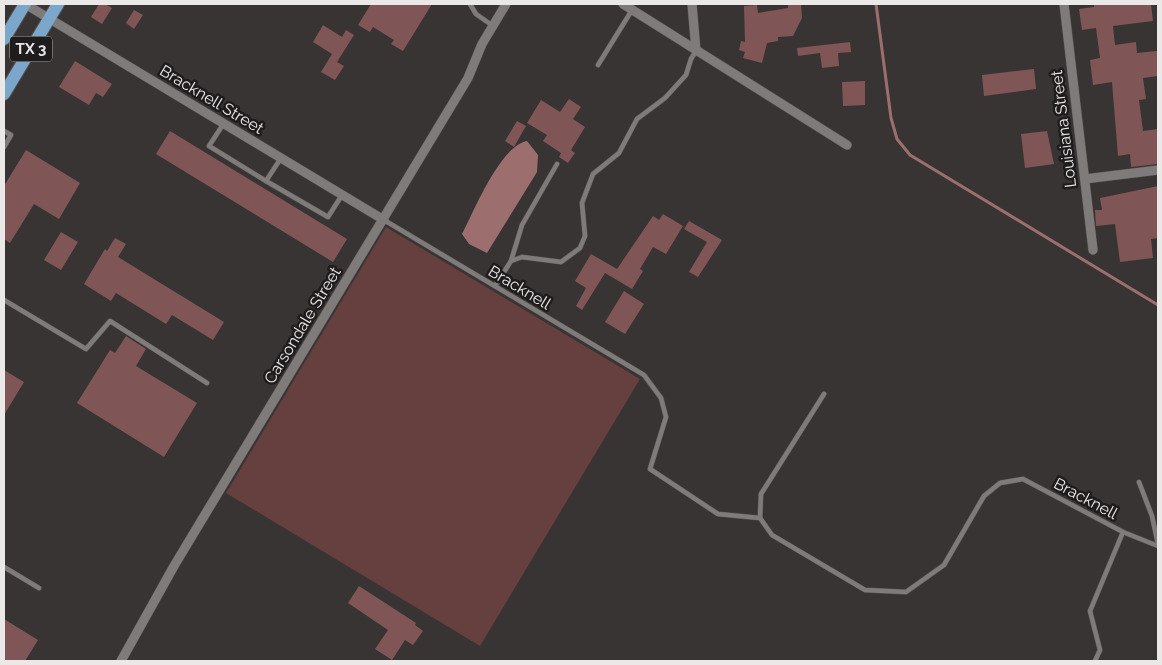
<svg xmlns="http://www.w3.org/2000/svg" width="1162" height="665" font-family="Raleway,sans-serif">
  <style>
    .green { fill: #663f3f }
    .water { fill: #9c6f6e }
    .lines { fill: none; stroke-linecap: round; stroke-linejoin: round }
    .stream { stroke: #9c6f6e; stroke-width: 3 }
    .building { fill: #805555 }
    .lane-casing { stroke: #555151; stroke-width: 5.5 }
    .street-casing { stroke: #555151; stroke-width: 10 }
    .primary-casing { stroke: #555151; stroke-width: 14 }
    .lane { stroke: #807b7b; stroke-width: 4.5 }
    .street { stroke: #807b7b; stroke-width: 9 }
    .primary { stroke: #7ba7ca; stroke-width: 12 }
    .labels { text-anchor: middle; stroke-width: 5; stroke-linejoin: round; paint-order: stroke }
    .shield { fill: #1e1c1c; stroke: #aeacab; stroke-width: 1 }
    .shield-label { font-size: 15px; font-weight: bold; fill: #ebe9e8 }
    .street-label { font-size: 16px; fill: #ebe9e8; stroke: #1e1c1c }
  </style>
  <rect width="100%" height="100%" fill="#383434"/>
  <polygon class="green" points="386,227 640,379 480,646 226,493"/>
  <path class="water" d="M527,141L538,155L537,172L487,253L469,244L462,234C474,211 500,146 527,141Z"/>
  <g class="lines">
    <polyline class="stream" points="876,4 891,118 897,139 910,155 1158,305"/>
  </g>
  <g class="building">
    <polygon points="99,4 105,4 112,8 102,24 91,17"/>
    <polygon points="371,4 432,4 403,51 391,44 394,40 373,27 370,32 358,25"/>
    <polygon points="788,4 801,4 802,18 793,36 778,37 778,41 767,43 762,63 743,58 745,52 739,50 741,41 745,42 744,6 757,5 758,13 788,8"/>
    <polygon points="1094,4 1151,4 1153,21 1113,26 1115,45 1136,42 1137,53 1157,51 1158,76 1143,78 1146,99 1139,100 1143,131 1158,129 1158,164 1131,167 1130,154 1118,156 1112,82 1093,85 1090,60 1100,58 1096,28 1082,30 1079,9 1094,7"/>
    <polygon points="134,10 143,15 134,29 126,23"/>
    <polygon points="323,25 342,37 346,30 354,35 337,62 344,66 335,80 321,72 332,54 313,42"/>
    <polygon points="850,42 851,52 838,53 839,66 822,68 820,53 798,56 797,48"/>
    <polygon points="75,61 112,84 103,97 96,93 89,105 59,87"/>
    <polygon points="1034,69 1036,89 984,96 982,75"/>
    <polygon points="865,81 865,105 843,106 842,82"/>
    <polygon points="569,99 581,107 573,119 585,127 571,150 575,153 568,163 559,157 561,153 543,141 547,135 527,123 541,100 560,112"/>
    <polygon points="517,121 526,126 514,147 505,141"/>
    <polygon points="170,131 347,239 333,262 156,154"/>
    <polygon points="1047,131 1054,164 1025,168 1021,134"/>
    <polygon points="26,150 80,183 59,219 34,204 10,243 4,239 4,186"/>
    <polygon points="1158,186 1158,238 1151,239 1153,258 1120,262 1115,224 1096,226 1095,210 1102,210 1100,198"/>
    <polygon points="663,214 683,226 666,254 653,247 640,269 643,271 632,289 605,273 582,310 576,306 586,288 575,281 591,254 617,269 653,216 659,220"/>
    <polygon points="689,221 722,240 698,277 689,272 707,242 684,229"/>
    <polygon points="61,232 78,242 61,270 44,260"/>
    <polygon points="115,238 126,244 118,257 224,322 213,340 172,315 166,324 116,293 111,301 84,284 105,249 107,251"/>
    <polygon points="624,291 644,304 625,334 605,322"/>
    <polygon points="126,336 146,349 136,366 197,403 164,457 77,403 110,350 115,353"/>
    <polygon points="4,370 24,382 4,415"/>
    <polygon points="359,586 416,623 415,625 423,631 413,645 405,640 392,660 375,649 388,630 348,603"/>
    <polygon points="4,619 38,640 25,661 4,661"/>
  </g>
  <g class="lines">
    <defs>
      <g id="lane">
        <polyline points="470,4 476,14 493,26"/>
        <polyline points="598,65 632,10"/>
        <polyline points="224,123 209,146 266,181 281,158"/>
        <polyline points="4,131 11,135 4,147"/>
        <polyline points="266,181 328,217 342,195"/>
        <polyline points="384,220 644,375 661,398 666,417 650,469 718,514 760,518 772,535 865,590 906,592 944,565 984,496 1000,483 1023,479 1123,532 1158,546"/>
        <polyline points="511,261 522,225 557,164"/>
        <polyline points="495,286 511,261 522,257 561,262 580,248 585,236 582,203 593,174 619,153 637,119 665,98 686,75 691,59 696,51"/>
        <polyline points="4,300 86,349 110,321 207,383"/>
        <polyline points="1139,482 1152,516 1158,544"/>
        <polyline points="760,518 761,494 824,394"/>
        <polyline points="4,567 39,588"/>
        <polyline points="1095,661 1100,650 1090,611 1123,532"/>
      </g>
      <g id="street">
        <polyline points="25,4 384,220"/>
        <polyline points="623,4 847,145"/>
        <polyline points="692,4 696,51"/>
        <polyline points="1064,4 1093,250"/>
        <polyline points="1085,179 1158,170"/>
        <polyline points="121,661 174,566 468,78 482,44 506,4"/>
      </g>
      <g id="primary">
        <polyline points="4,39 25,4"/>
        <polyline points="4,94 58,4"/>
      </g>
    </defs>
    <use href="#lane" class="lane-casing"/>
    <use href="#street" class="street-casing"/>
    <use href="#primary" class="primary-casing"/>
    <use href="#lane" class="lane"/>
    <use href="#street" class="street"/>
    <use href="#primary" class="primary"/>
  </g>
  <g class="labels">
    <rect class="shield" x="10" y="36.5" width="42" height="25" rx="4"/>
    <g class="shield-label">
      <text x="31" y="54">TX 3</text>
    </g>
    <g class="street-label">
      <text transform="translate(212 99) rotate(31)" y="6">Bracknell Street</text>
      <text transform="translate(1063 129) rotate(-97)" y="6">Louisiana Street</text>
      <text transform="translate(520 287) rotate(31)" y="6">Bracknell</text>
      <text transform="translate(302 325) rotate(-59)" y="6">Carsondale Street</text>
      <text transform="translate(1086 498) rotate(28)" y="6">Bracknell</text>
    </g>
  </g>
  <rect width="1162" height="665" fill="none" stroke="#ebe9e8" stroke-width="10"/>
</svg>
